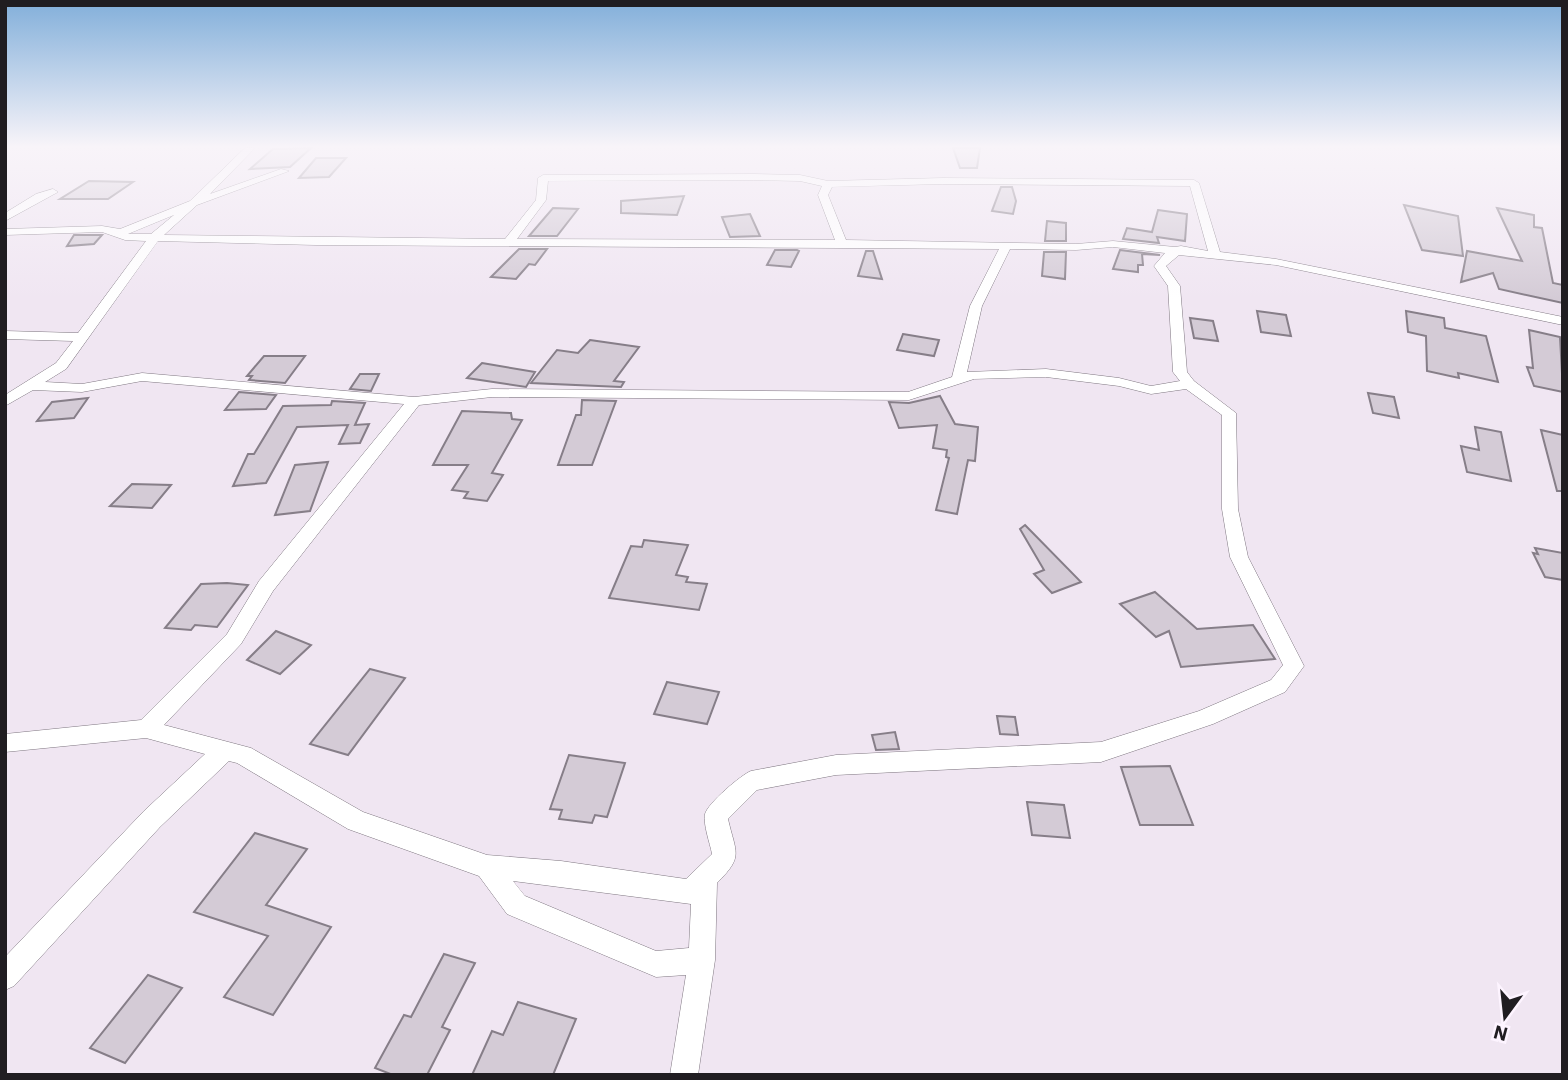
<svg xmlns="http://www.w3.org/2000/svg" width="1568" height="1080" font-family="'IBM Plex Sans',sans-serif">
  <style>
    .building { fill: #d4cbd6; stroke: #867e88; stroke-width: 2 }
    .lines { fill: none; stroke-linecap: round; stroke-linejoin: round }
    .minor-casing { stroke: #7f7781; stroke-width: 1 }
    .minor { fill: #fff; fill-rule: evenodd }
  </style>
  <rect width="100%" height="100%" fill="#f0e6f2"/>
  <g class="building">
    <polygon points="311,148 290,167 250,169 273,149"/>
    <polygon points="953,148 980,148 977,168 960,168"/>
    <polygon points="316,158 346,158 329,177 299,178"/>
    <polygon points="89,181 133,182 108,199 60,199"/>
    <polygon points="1001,187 1012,187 1016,201 1013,214 992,211"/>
    <polygon points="684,196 677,215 621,213 621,201"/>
    <polygon points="1404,205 1458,216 1463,256 1422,250"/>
    <polygon points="553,208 578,209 557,236 529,236"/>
    <polygon points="1497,208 1534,215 1534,227 1542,228 1553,283 1563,285 1563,303 1499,289 1493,273 1461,282 1467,251 1522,261"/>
    <polygon points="1158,210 1187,214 1185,241 1157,237 1159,243 1123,239 1127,228 1152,232"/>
    <polygon points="750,214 760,236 730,237 722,217"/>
    <polygon points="1047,221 1066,223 1066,241 1045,241"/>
    <polygon points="74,235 102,235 94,244 67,246"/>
    <polygon points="519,249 547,249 535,265 529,264 516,279 491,277"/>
    <polygon points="775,250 797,250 799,251 791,267 767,265"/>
    <polygon points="1120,250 1160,255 1142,254 1143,265 1138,265 1138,272 1113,269"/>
    <polygon points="866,251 873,251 882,279 858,276"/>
    <polygon points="1044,252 1066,252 1065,279 1042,276"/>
    <polygon points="1257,311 1286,315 1291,336 1261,332"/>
    <polygon points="1406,311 1444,318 1445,328 1486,336 1498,382 1458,373 1459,378 1427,371 1426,336 1408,332"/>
    <polygon points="1190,318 1213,321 1218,341 1194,338"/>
    <polygon points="1529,330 1560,337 1563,392 1534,386 1527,367 1533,368"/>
    <polygon points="903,334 939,340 934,356 897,350"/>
    <polygon points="590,340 639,347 614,381 624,382 621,387 531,383 557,350 578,353"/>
    <polygon points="264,356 305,356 285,383 249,380 252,376 247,376"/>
    <polygon points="482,363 535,372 526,387 467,378"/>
    <polygon points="360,374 379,374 371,391 350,389"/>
    <polygon points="239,392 276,395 266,409 225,410"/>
    <polygon points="1368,393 1394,397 1399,418 1373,413"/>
    <polygon points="940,396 955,424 978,427 975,461 968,460 957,514 936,510 949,458 946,457 947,450 933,448 937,425 899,428 889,402 909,403"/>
    <polygon points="88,398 74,418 37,421 52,402"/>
    <polygon points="582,400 616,401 592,465 558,465 576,415 581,415"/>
    <polygon points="332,401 365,403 355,425 369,424 360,443 339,444 348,425 297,427 266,483 233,486 248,454 254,454 283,406 331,405"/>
    <polygon points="462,411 511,413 512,419 522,420 492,473 503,475 487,501 464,498 468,492 452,490 468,465 433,465"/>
    <polygon points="1475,427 1501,432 1511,481 1467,472 1461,446 1479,450"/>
    <polygon points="1541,430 1563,435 1563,491 1557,491"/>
    <polygon points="328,462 310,511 275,515 295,465"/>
    <polygon points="132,484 171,485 152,508 110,506"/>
    <polygon points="1025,525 1081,582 1052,593 1034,574 1044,570 1020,529"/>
    <polygon points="644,540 688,545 676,575 688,577 686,582 707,584 699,610 609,598 631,546 642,547"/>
    <polygon points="1535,548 1563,553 1563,580 1545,577 1533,553 1538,554"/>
    <polygon points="227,583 248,585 217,627 195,625 191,630 165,628 201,584"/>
    <polygon points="1155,592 1197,629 1253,625 1275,659 1181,667 1169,631 1156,637 1120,604"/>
    <polygon points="276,631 311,645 280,674 247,660"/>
    <polygon points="370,669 405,678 348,755 310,744"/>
    <polygon points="667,682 719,692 707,724 654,714"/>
    <polygon points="997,716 1015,717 1018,735 1000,734"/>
    <polygon points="895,732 899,749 876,750 872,735"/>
    <polygon points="569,755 625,763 607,817 595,815 592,823 559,819 562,810 550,809"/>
    <polygon points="1170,766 1193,825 1140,825 1121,767"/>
    <polygon points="1027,802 1064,805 1070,838 1032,835"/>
    <polygon points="255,833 307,849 266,905 331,927 273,1015 224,997 268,936 194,912"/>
    <polygon points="444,954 475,963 442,1027 450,1030 427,1075 393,1075 375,1068 404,1015 411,1017"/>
    <polygon points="148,975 182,988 125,1063 90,1048"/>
    <polygon points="518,1002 576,1019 553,1075 472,1075 492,1031 503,1035"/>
  </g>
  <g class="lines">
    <defs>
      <g id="minor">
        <path d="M245,148H255L210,194L281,169L289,171L197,205L164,235L505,239L536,200L538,178L543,175L754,174L800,175L828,181L943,178L1194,180L1199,183L1220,252L1276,259L1563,317V325L1276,265L1179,255L1166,266L1180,286L1187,372L1194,381L1236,413L1238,509L1248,557L1304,666L1285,692L1213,724L1101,762L836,775L757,790L728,819C736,854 744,856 717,883L715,960L698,1075H670L686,975L656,977L507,914L479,876L348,829L237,763L229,761L160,827L14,986L5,990V957L144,811L205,754L146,738L5,752V734L141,720L227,634L259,581L404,404L142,381L82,392L33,390L5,406V395L56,363L73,341L5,339V331L78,333L146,241L125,240L102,232L5,235V229L102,226L120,229L190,201ZM754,180L800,181L822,186L818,195L835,240L517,239L546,200L548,181ZM943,184L1190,186L1208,251L1181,246L1175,247L1113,241L1076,244L846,240L828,195L832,187ZM174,215L151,234H128ZM158,241L316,245L999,249L970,306L952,377L908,392L492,389L414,397L142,373L82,384L45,382L66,369ZM1113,247L1165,253L1154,266L1168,286L1173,372L1180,381L1151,386L1119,378L1046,369L967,372L982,306L1010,249L1076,250ZM1046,377L1119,386L1151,394L1186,389L1222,415V509L1230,557L1283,665L1271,680L1199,711L1101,742L836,755L751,771C741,775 708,803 705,814C703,825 710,843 712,854L686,879L561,861L487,855L363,812L251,748L164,725L241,644L273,591L419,405L492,397L909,400L974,379ZM513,881L691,904L689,948L656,951L525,896Z"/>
        <polygon points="53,189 58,192 5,221 5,213 36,194"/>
      </g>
    </defs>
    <use href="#minor" class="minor-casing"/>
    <use href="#minor" class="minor"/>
  </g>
  <linearGradient id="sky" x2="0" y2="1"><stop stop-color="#82afda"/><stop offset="0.49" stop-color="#f8f4f9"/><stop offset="1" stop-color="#f8f4f9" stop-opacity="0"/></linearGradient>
  <rect width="1568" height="299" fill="url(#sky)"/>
  <rect width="1568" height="1080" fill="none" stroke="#201d21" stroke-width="14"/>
  <g transform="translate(1505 1017) rotate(195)" stroke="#fdf4ff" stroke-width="5" paint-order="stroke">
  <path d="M0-5L12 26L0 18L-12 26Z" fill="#201d21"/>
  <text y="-10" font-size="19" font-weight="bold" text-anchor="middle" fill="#201d21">N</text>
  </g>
</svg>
